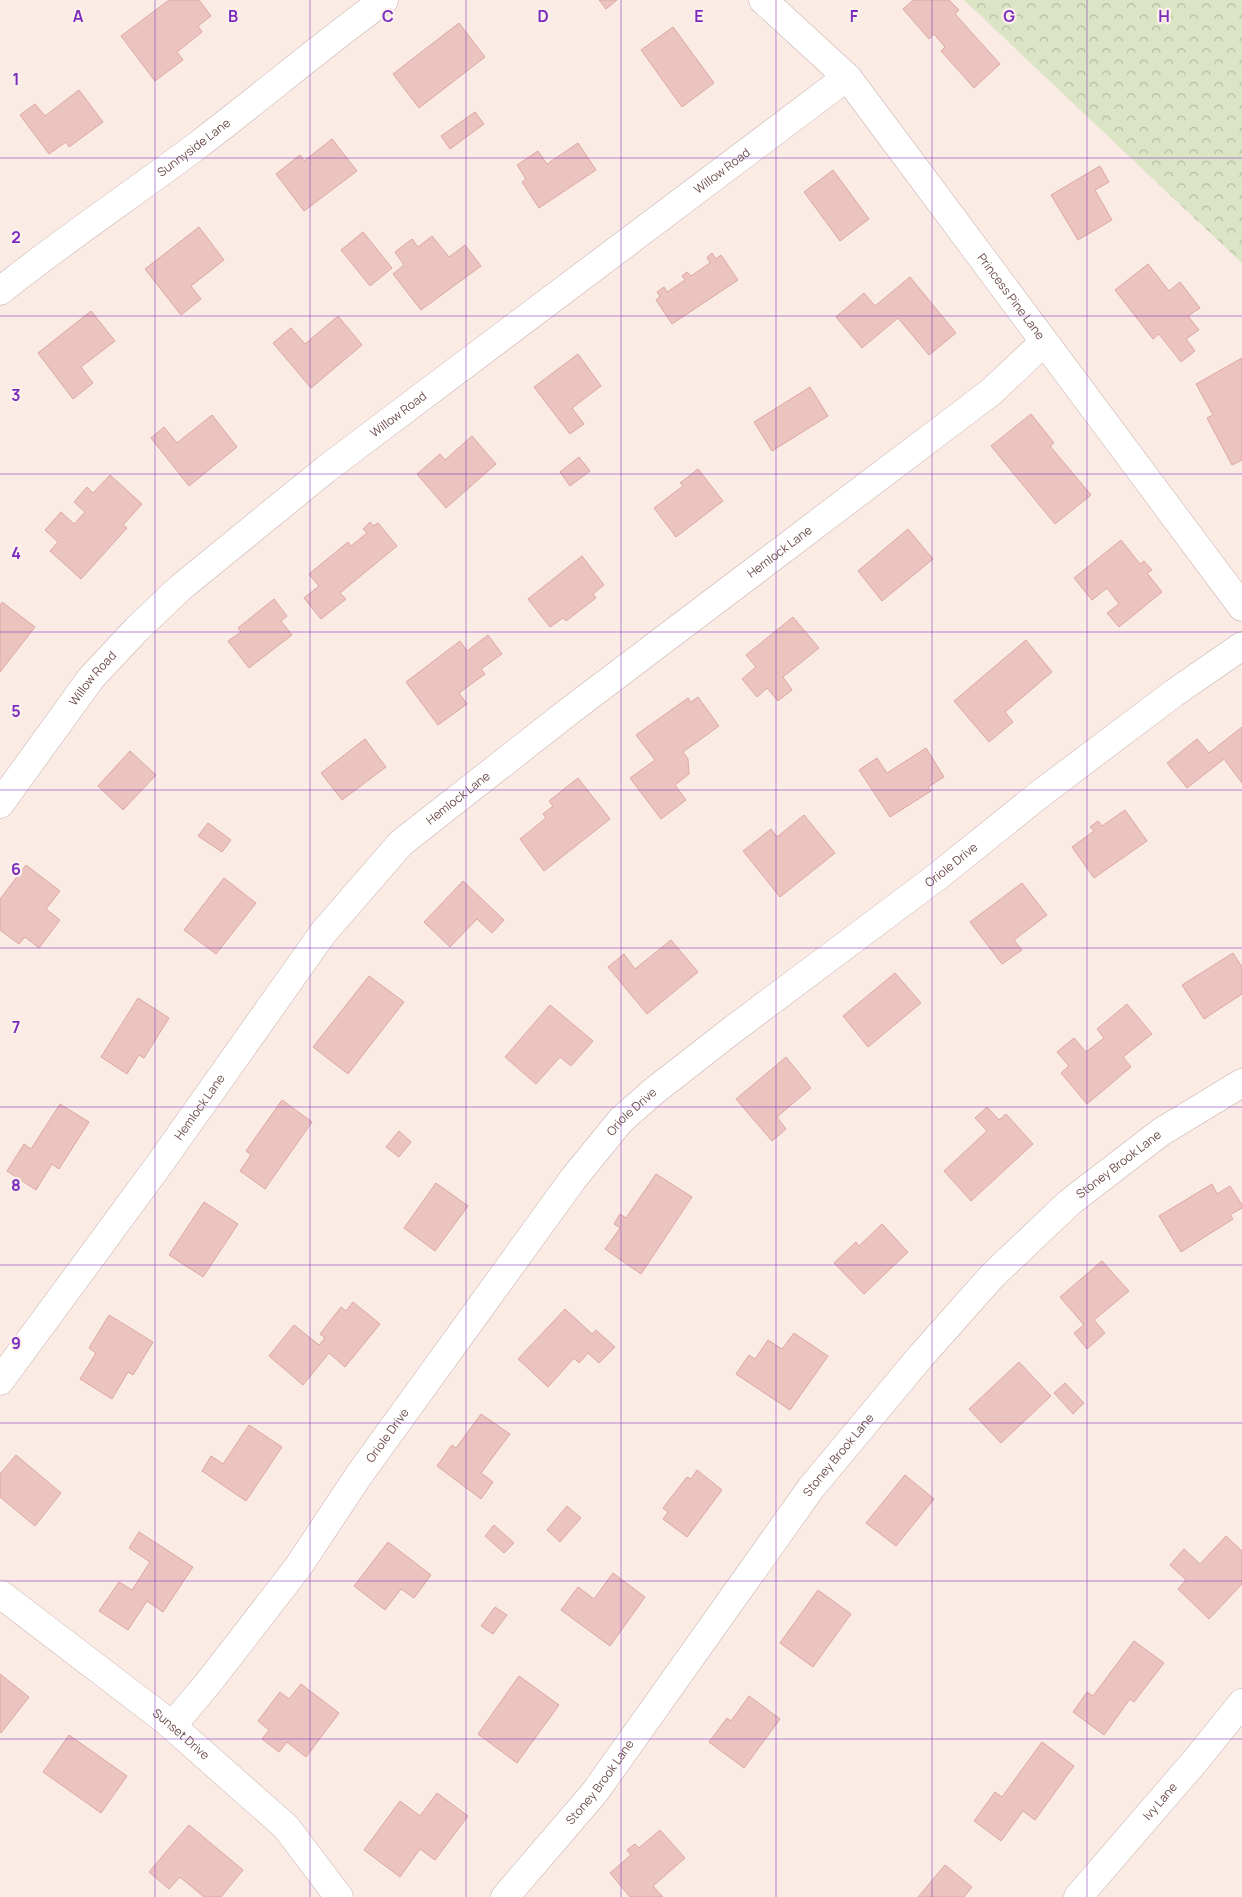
<svg xmlns="http://www.w3.org/2000/svg" width="1242" height="1897" font-family="Manrope,sans-serif">
  <style>
    .park { fill: url(#park-crowns) }
    .building { fill: #ecc4bf; stroke: #dda7a1 }
    .lines { fill: none; stroke-linecap: round; stroke-linejoin: round }
    .minor-casing { stroke: #c9b1ac; stroke-width: 29 }
    .minor { stroke: #fff; stroke-width: 28 }
    .grid { fill: none; stroke: #7b2cbf; stroke-width: 1; stroke-opacity: 0.55 }
    .labels { text-anchor: middle; stroke-width: 4.5; stroke-linejoin: round; paint-order: stroke }
    .street-label { font-size: 12px; fill: #6f4f4d; stroke: #fdf0ea }
    .grid-label { font-size: 16px; text-anchor: middle; font-weight: bold; fill: #7b2cbf; stroke: #fdf0ea; stroke-width: 4.5; stroke-linejoin: round; paint-order: stroke }
  </style>
  <defs>
    <pattern id="park-crowns" width="20" height="18" patternUnits="userSpaceOnUse" patternTransform="scale(1.25)"><rect width="20" height="18" fill="#dbe5c5"/><path d="M2 6a3 3 0 1 1 6 0M12 15a3 3 0 1 1 6 0" fill="none" stroke="#b6bca2"/></pattern>
  </defs>
  <rect width="100%" height="100%" fill="#faebe5"/>
  <polygon class="park" points="964,0 1242,0 1242,263"/>
  <g class="building">
    <polygon points="169,0 199,0 211,16 198,26 202,32 177,52 183,60 155,81 121,36"/>
    <polygon points="599,0 617,0 606,9"/>
    <polygon points="913,0 949,0 959,10 955,14 1000,64 974,88 941,51 945,47 934,34 929,39 903,9"/>
    <polygon points="459,23 485,57 419,108 393,74"/>
    <polygon points="673,27 714,83 682,107 641,50"/>
    <polygon points="79,90 103,122 69,147 66,142 49,154 20,115 35,104 45,116"/>
    <polygon points="475,112 484,124 450,149 441,136"/>
    <polygon points="332,139 357,171 304,211 276,174 300,155 304,161"/>
    <polygon points="578,143 596,170 539,208 522,182 526,179 517,165 538,151 547,164"/>
    <polygon points="1100,166 1109,182 1095,190 1112,220 1078,240 1051,195"/>
    <polygon points="833,170 869,219 840,241 804,192"/>
    <polygon points="199,227 224,260 191,286 201,299 181,315 145,269"/>
    <polygon points="363,232 392,268 370,286 341,250"/>
    <polygon points="432,236 449,257 465,245 481,266 421,310 393,274 404,265 395,252 412,239 418,247"/>
    <polygon points="712,253 716,259 721,255 738,280 672,324 656,300 660,296 657,292 664,287 667,292 685,280 682,276 687,272 691,276 710,263 707,257"/>
    <polygon points="1148,264 1169,291 1180,282 1200,308 1188,316 1199,330 1186,339 1195,351 1181,362 1159,334 1153,339 1115,290"/>
    <polygon points="910,277 956,333 929,355 898,318 862,348 836,317 864,293 875,306"/>
    <polygon points="91,311 115,341 81,367 93,383 73,399 38,353"/>
    <polygon points="338,316 362,345 311,388 273,343 291,328 305,344"/>
    <polygon points="578,354 601,386 572,408 584,424 570,434 534,387"/>
    <polygon points="1242,358 1242,460 1232,465 1207,418 1213,415 1196,384"/>
    <polygon points="810,387 828,416 772,451 754,422"/>
    <polygon points="1031,414 1054,443 1050,446 1091,495 1055,524 991,446"/>
    <polygon points="212,415 237,447 189,486 151,438 164,427 177,443"/>
    <polygon points="472,436 496,464 446,508 417,474 440,454 445,460"/>
    <polygon points="579,457 590,471 570,486 560,472"/>
    <polygon points="698,469 723,501 676,537 654,508 683,486 680,483"/>
    <polygon points="110,475 142,504 123,525 127,528 81,579 50,551 58,542 45,530 61,512 74,524 85,512 74,502 87,487 93,493"/>
    <polygon points="370,522 373,526 378,523 397,546 340,593 346,599 321,619 304,598 319,586 309,574 348,542 351,546 367,533 363,529"/>
    <polygon points="908,529 933,559 882,601 858,571"/>
    <polygon points="1121,540 1140,564 1144,561 1152,570 1147,573 1162,592 1119,627 1107,613 1119,604 1107,588 1092,600 1074,578"/>
    <polygon points="582,556 604,585 593,594 596,598 566,621 563,618 550,627 528,599"/>
    <polygon points="274,599 287,616 281,621 292,635 249,668 228,641 241,632 238,628"/>
    <polygon points="2,602 35,627 0,672 0,606"/>
    <polygon points="793,617 819,648 783,677 792,690 778,701 767,688 757,697 742,679 756,667 746,655"/>
    <polygon points="488,635 502,654 481,669 485,674 459,693 467,704 438,725 406,682 460,641 467,651"/>
    <polygon points="1026,640 1052,672 1005,712 1013,722 989,742 954,701"/>
    <polygon points="698,697 719,726 683,752 688,759 689,774 675,785 686,800 661,819 630,778 655,760 636,735 688,698 691,702"/>
    <polygon points="1242,727 1242,783 1224,759 1187,788 1167,763 1197,739 1209,753"/>
    <polygon points="365,739 386,767 342,800 321,773"/>
    <polygon points="926,748 944,777 928,787 931,791 890,817 859,770 877,758 887,773"/>
    <polygon points="130,751 156,775 123,810 98,786"/>
    <polygon points="578,778 610,819 544,871 520,839 546,818 543,814 553,806 549,801"/>
    <polygon points="1125,810 1147,841 1094,878 1072,847 1094,831 1090,827 1098,821 1102,826"/>
    <polygon points="804,815 835,853 780,897 743,851 771,829 777,837"/>
    <polygon points="208,823 231,840 222,852 198,836"/>
    <polygon points="26,865 60,891 46,909 60,920 39,948 25,937 19,944 0,930 0,899"/>
    <polygon points="224,878 256,903 216,954 184,930"/>
    <polygon points="463,881 504,920 492,933 477,919 450,947 424,922"/>
    <polygon points="1022,883 1047,915 1014,940 1022,950 1002,964 970,922"/>
    <polygon points="671,940 698,972 647,1014 608,967 624,954 635,969"/>
    <polygon points="1233,953 1242,967 1242,994 1204,1019 1182,985"/>
    <polygon points="895,973 921,1003 868,1047 843,1016"/>
    <polygon points="369,976 404,1002 348,1074 313,1047"/>
    <polygon points="138,998 169,1018 144,1058 139,1055 127,1074 101,1057"/>
    <polygon points="1127,1004 1152,1034 1123,1057 1131,1067 1087,1104 1061,1073 1069,1066 1057,1052 1074,1038 1086,1052 1104,1038 1097,1029"/>
    <polygon points="550,1005 593,1041 571,1066 560,1057 536,1084 505,1057"/>
    <polygon points="786,1057 811,1088 777,1117 786,1129 772,1141 736,1099"/>
    <polygon points="282,1100 312,1122 265,1189 240,1171 251,1155 246,1151"/>
    <polygon points="60,1104 89,1122 59,1169 52,1164 36,1190 7,1171 24,1144 31,1149"/>
    <polygon points="987,1107 999,1120 1006,1114 1033,1144 971,1201 944,1171 987,1131 975,1118"/>
    <polygon points="399,1131 411,1142 399,1157 386,1147"/>
    <polygon points="656,1174 692,1197 641,1274 605,1249 620,1228 614,1224 620,1214 626,1218"/>
    <polygon points="436,1183 468,1206 435,1251 404,1228"/>
    <polygon points="1212,1184 1217,1194 1230,1186 1242,1205 1242,1208 1230,1215 1233,1219 1181,1252 1159,1216"/>
    <polygon points="204,1202 238,1224 203,1277 169,1255"/>
    <polygon points="882,1224 908,1252 864,1294 834,1263 856,1242 859,1246"/>
    <polygon points="1102,1261 1129,1291 1094,1320 1105,1333 1087,1349 1074,1333 1084,1325 1060,1297"/>
    <polygon points="353,1302 380,1324 345,1367 329,1353 303,1385 269,1356 294,1325 319,1345 325,1338 320,1334 341,1307 346,1311"/>
    <polygon points="565,1309 592,1334 596,1330 615,1347 599,1363 588,1353 579,1363 574,1358 548,1387 518,1359"/>
    <polygon points="109,1315 153,1342 133,1375 128,1372 112,1399 80,1379 96,1353 89,1348"/>
    <polygon points="794,1333 828,1356 790,1410 736,1374 749,1355 755,1359 768,1340 782,1349"/>
    <polygon points="1019,1362 1051,1396 1001,1443 969,1409"/>
    <polygon points="1065,1383 1084,1403 1073,1414 1054,1393"/>
    <polygon points="481,1414 510,1434 481,1473 493,1482 481,1499 437,1466 452,1445 456,1448"/>
    <polygon points="249,1425 282,1447 246,1501 202,1471 211,1456 223,1464"/>
    <polygon points="16,1455 61,1493 35,1526 0,1497 0,1474"/>
    <polygon points="697,1470 722,1490 687,1537 663,1519 668,1512 663,1508 687,1477 691,1479"/>
    <polygon points="905,1475 934,1499 896,1546 866,1523"/>
    <polygon points="567,1506 581,1518 560,1542 547,1530"/>
    <polygon points="494,1525 514,1543 504,1553 485,1536"/>
    <polygon points="139,1532 193,1567 163,1612 147,1601 128,1630 99,1611 119,1582 132,1590 150,1562 129,1548"/>
    <polygon points="1226,1536 1242,1551 1242,1584 1209,1619 1178,1589 1186,1580 1170,1565 1184,1549 1200,1564"/>
    <polygon points="388,1542 431,1575 414,1598 401,1589 385,1610 354,1586"/>
    <polygon points="613,1573 645,1597 610,1646 561,1610 578,1587 594,1599"/>
    <polygon points="818,1590 851,1614 813,1667 780,1643"/>
    <polygon points="495,1607 507,1615 493,1634 481,1626"/>
    <polygon points="1134,1641 1164,1663 1134,1702 1130,1699 1104,1735 1073,1712 1087,1692 1093,1696"/>
    <polygon points="0,1674 29,1697 1,1733 0,1732"/>
    <polygon points="519,1676 559,1705 517,1763 478,1734"/>
    <polygon points="301,1684 339,1713 306,1757 287,1742 279,1752 262,1739 269,1730 258,1721 280,1692 289,1699"/>
    <polygon points="749,1696 780,1719 744,1768 709,1742 727,1718 731,1721"/>
    <polygon points="69,1735 127,1776 101,1813 43,1772"/>
    <polygon points="1042,1742 1074,1766 1035,1820 1023,1811 1001,1841 974,1821 995,1792 1002,1797"/>
    <polygon points="437,1793 468,1816 435,1860 420,1849 400,1877 364,1850 400,1801 420,1816"/>
    <polygon points="189,1825 243,1870 221,1897 204,1897 180,1877 169,1889 149,1872"/>
    <polygon points="660,1830 685,1858 653,1886 663,1897 630,1897 610,1873 631,1855 627,1850 635,1844 639,1848"/>
    <polygon points="945,1865 972,1887 964,1897 918,1897"/>
  </g>
  <g class="lines">
    <defs>
      <g id="minor">
        <path id="s1" d="M763,0L848,78L1242,607"/>
        <path id="s2" d="M0,291C64,240 133,194 198,145C261,97 321,46 384,0"/>
        <path id="s3" d="M0,804L91,678L137,629L180,588L326,469L847,77"/>
        <path id="s4" d="M0,1381L161,1162L323,933L401,843L572,709L991,392L1044,342"/>
        <path id="s5" d="M0,1594L164,1719L286,1827L339,1897"/>
        <path id="s6" d="M172,1726L209,1682L298,1567L359,1475L573,1179L621,1120L654,1091L731,1031L938,876L1040,794L1174,693L1242,646"/>
        <path id="s7" d="M505,1897L595,1792L811,1488L921,1356L993,1275L1070,1202L1161,1132L1242,1083"/>
        <path id="s8" d="M1078,1897L1196,1760L1242,1703"/>
      </g>
    </defs>
    <use href="#minor" class="minor-casing"/>
    <use href="#minor" class="minor"/>
  </g>
  <path class="grid" d="M155,0V1897M310,0V1897M466,0V1897M621,0V1897M776,0V1897M932,0V1897M1087,0V1897M0,158H1242M0,316H1242M0,474H1242M0,632H1242M0,790H1242M0,948H1242M0,1107H1242M0,1265H1242M0,1423H1242M0,1581H1242M0,1739H1242"/>
  <g class="labels">
    <g class="street-label">
      <text dy="4" stroke="none"><textPath href="#s2" startOffset="241">Sunnyside Lane</textPath></text>
      <text dy="4" stroke="none"><textPath href="#s3" startOffset="966">Willow Road</textPath></text>
      <text dy="4" stroke="none"><textPath href="#s1" startOffset="388">Princess Pine Lane</textPath></text>
      <text dy="4" stroke="none"><textPath href="#s3" startOffset="561">Willow Road</textPath></text>
      <text dy="4" stroke="none"><textPath href="#s4" startOffset="1149">Hemlock Lane</textPath></text>
      <text dy="4" stroke="none"><textPath href="#s3" startOffset="156">Willow Road</textPath></text>
      <text dy="4" stroke="none"><textPath href="#s4" startOffset="744">Hemlock Lane</textPath></text>
      <text dy="4" stroke="none"><textPath href="#s6" startOffset="1172">Oriole Drive</textPath></text>
      <text dy="4" stroke="none"><textPath href="#s4" startOffset="339">Hemlock Lane</textPath></text>
      <text dy="4" stroke="none"><textPath href="#s6" startOffset="768">Oriole Drive</textPath></text>
      <text dy="4" stroke="none"><textPath href="#s7" startOffset="959">Stoney Brook Lane</textPath></text>
      <text dy="4" stroke="none"><textPath href="#s6" startOffset="362">Oriole Drive</textPath></text>
      <text dy="4" stroke="none"><textPath href="#s7" startOffset="554">Stoney Brook Lane</textPath></text>
      <text dy="4" stroke="none"><textPath href="#s5" startOffset="229">Sunset Drive</textPath></text>
      <text dy="4" stroke="none"><textPath href="#s7" startOffset="149">Stoney Brook Lane</textPath></text>
      <text dy="4" stroke="none"><textPath href="#s8" startOffset="126">Ivy Lane</textPath></text>
    </g>
  </g>
  <g class="grid-label">
    <text x="78" y="22">A</text>
    <text x="233" y="22">B</text>
    <text x="388" y="22">C</text>
    <text x="543" y="22">D</text>
    <text x="699" y="22">E</text>
    <text x="854" y="22">F</text>
    <text x="1009" y="22">G</text>
    <text x="1164" y="22">H</text>
    <text x="16" y="85">1</text>
    <text x="16" y="243">2</text>
    <text x="16" y="401">3</text>
    <text x="16" y="559">4</text>
    <text x="16" y="717">5</text>
    <text x="16" y="875">6</text>
    <text x="16" y="1033">7</text>
    <text x="16" y="1191">8</text>
    <text x="16" y="1349">9</text>
  </g>
</svg>
